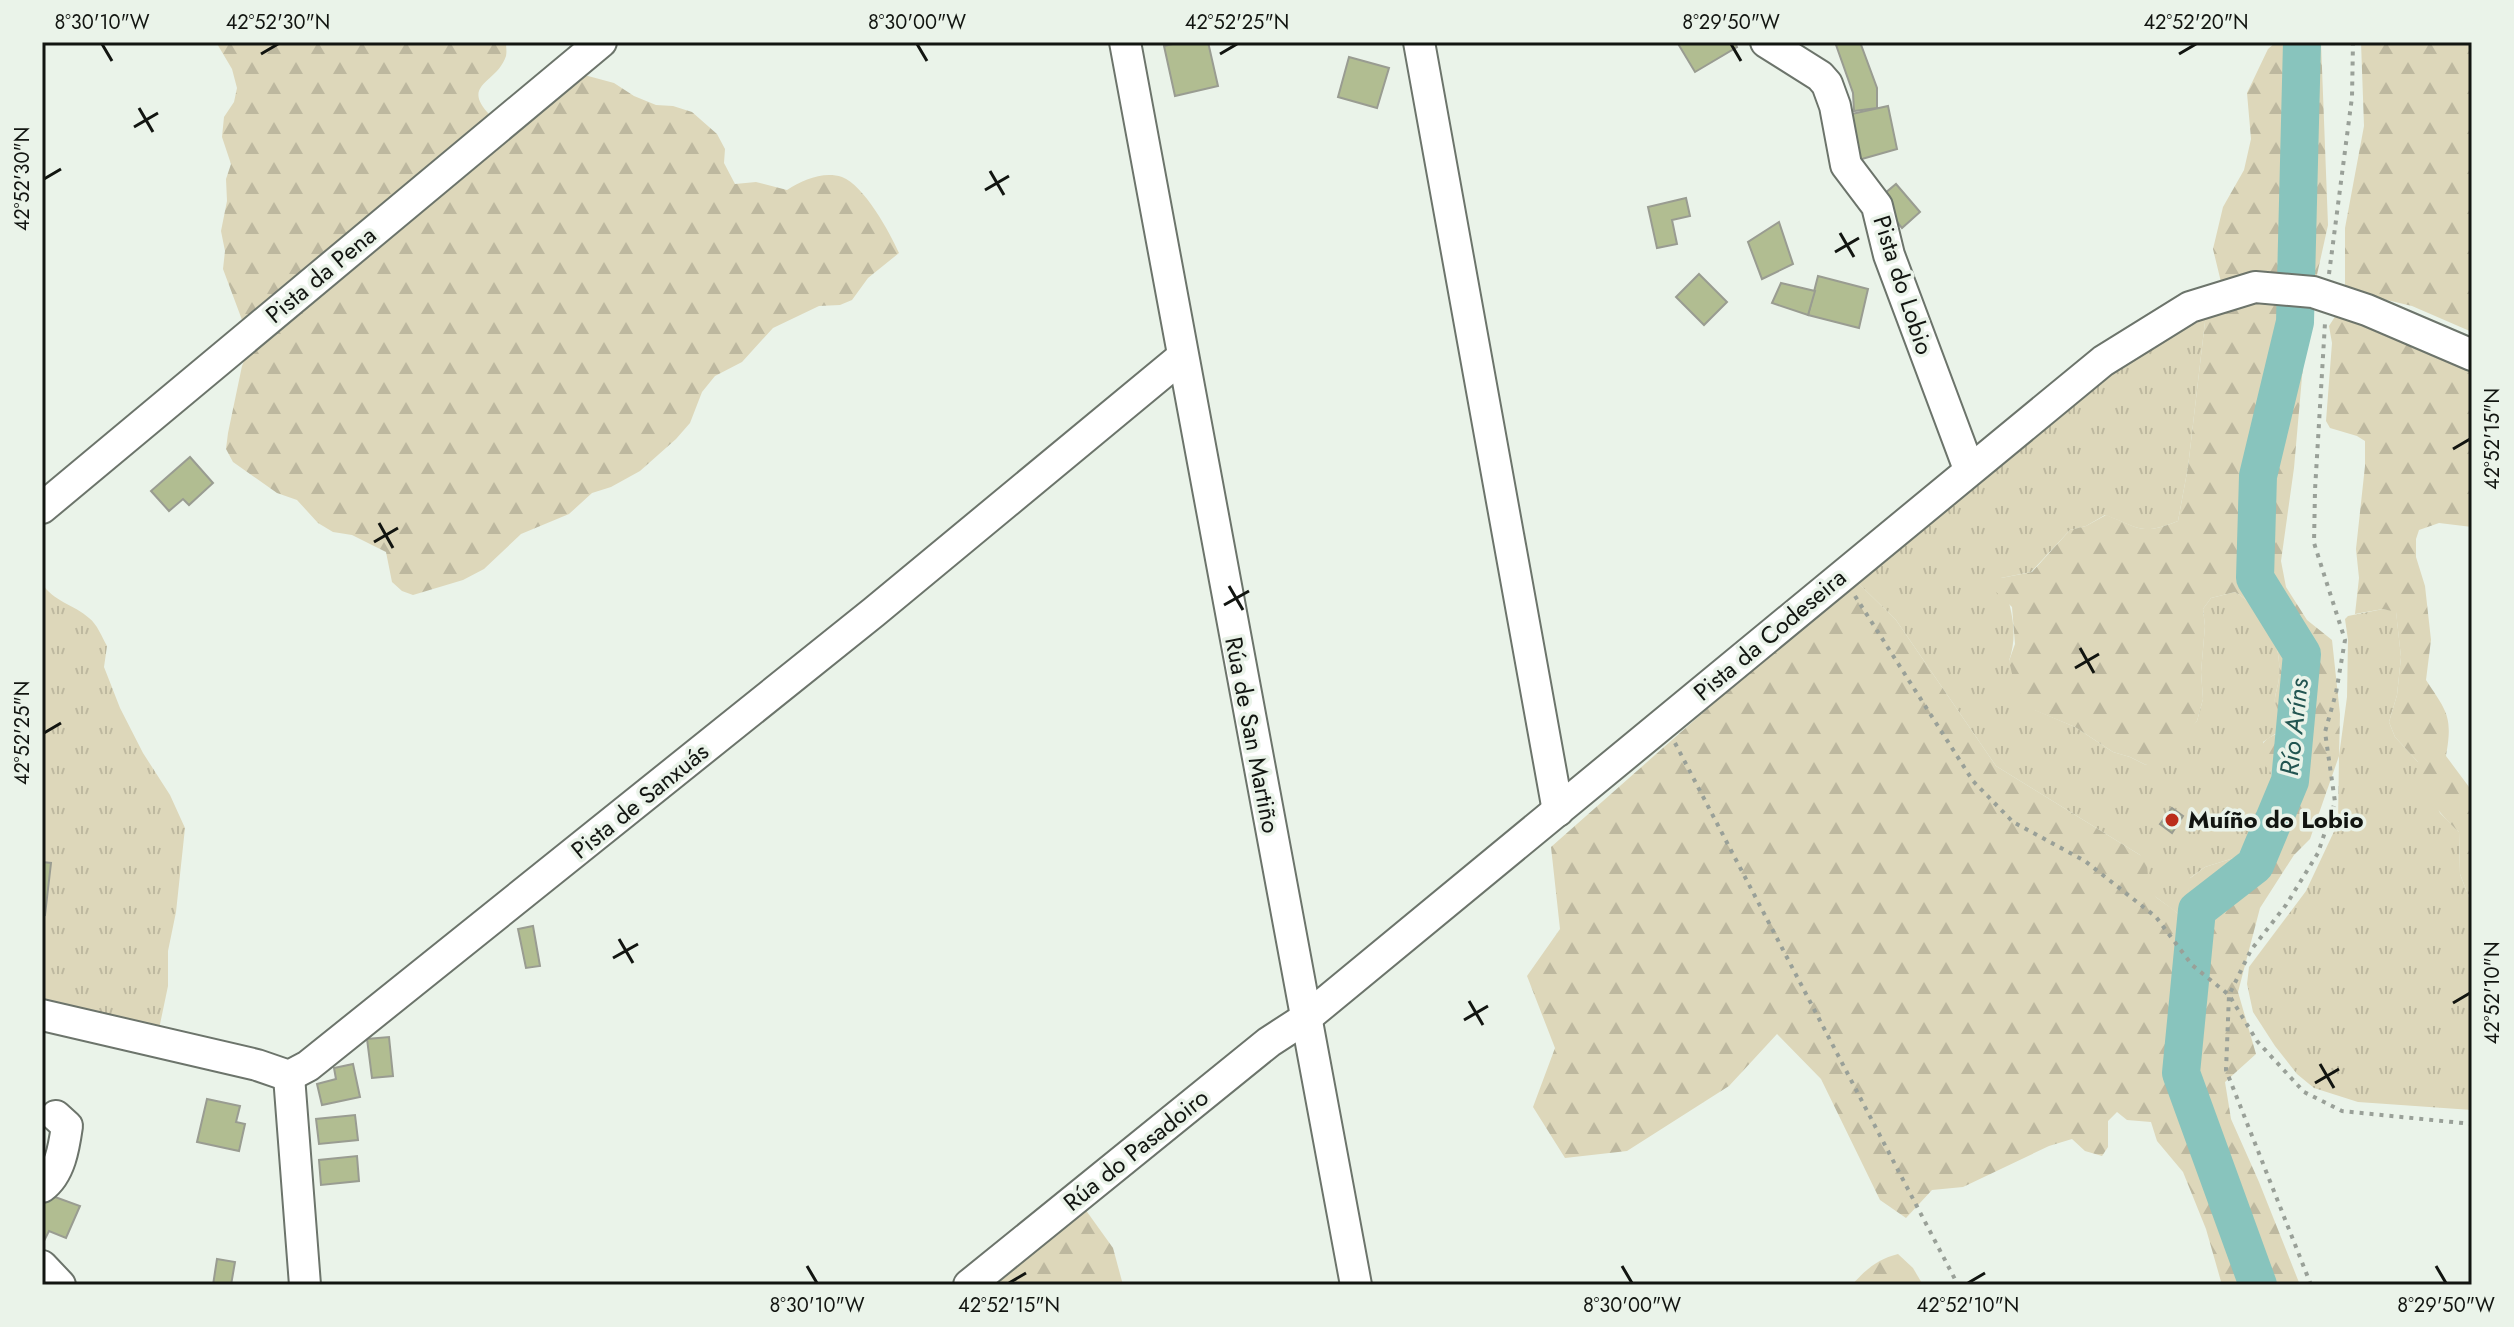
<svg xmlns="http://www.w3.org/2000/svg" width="2514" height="1327" font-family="Jost,sans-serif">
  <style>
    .grass { fill: url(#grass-tufts) }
    .forest { fill: url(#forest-firs) }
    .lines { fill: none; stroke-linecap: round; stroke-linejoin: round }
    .river { stroke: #88c4bd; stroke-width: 38 }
    .building { fill: #b1bd91; stroke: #999c91; stroke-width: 2 }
    .minor-casing { stroke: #6c746b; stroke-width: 34 }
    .path { stroke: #99a098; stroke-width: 4; stroke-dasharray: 4 6; stroke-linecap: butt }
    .minor { stroke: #fff; stroke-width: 30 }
    .ticks { fill: none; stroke: #121511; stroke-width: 3 }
    .poi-dot { fill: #bb2e1c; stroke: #eaf3e9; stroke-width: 3 }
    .labels { text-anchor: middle; stroke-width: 7; stroke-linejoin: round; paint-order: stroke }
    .street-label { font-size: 24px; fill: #121511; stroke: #eaf3e9 }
    .poi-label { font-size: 24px; font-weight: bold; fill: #121511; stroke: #eaf3e9; text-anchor: start }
    .water-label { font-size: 26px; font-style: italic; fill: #225551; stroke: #eaf3e9 }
    .neatline { fill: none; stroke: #121511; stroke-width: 3 }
    .ticks-label { font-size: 20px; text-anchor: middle; fill: #121511 }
  </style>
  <defs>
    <pattern id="grass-tufts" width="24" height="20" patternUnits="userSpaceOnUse" patternTransform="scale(2)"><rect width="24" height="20" fill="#ddd7ba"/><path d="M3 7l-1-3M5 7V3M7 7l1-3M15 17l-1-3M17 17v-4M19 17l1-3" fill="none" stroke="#bdb89f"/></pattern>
    <pattern id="forest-firs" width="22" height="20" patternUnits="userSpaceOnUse" patternTransform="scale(2)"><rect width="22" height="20" fill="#ddd7ba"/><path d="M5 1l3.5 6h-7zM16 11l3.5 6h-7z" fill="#bdb89f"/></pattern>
  </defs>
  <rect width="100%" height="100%" fill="#eaf3e9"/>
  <g class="grass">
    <path d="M2206,313L2188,467L2178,521C2141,536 2140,528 2105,515L2086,526L2070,530L2031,572L2001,578C2011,606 2019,632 2009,661L2035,710L2075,727L2113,752L2130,757L2146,765L2197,721L2203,699L2201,672L2205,626L2203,609L2211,598L2235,592C2265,610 2282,641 2279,677C2279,684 2274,696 2275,702C2276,706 2286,724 2289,731L2275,734L2263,742L2274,785L2273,794L2254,815L2247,841L2237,857L2205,867L2190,878L2187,907L2180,915L2149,892L2140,855L1996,766L1896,620L1854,579L2107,374Z"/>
    <path d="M42,583C52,601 75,605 89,618C97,624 102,637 107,646L104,667L120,708L143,753L170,795L185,828L176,912L168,951V986L159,1029L42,1004Z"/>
    <polygon points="2383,609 2396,611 2401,657 2397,695 2389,722 2395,737 2418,762 2440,813 2459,832 2460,874 2472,905 2472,1110 2358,1102 2314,1088 2297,1074 2275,1046 2253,1012 2247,984 2249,967 2306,891 2338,823 2339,756 2347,697 2348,640 2345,619 2348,616"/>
  </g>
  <g class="forest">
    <path d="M216,42H506C506,47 507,51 506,56C497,84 459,84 491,116L577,73L614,83L634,96L656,105L673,106L692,112L717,134L725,149L724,163L735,184L756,182L787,190C803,180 823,171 842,177C864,185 890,233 899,253L868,278L852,300L840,305L819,306L773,328L742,362L715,376L702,392L690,423L676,439L640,471L611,487L592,493L569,514L521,534L484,569L463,580L413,595L402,591L392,582L386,552L352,535L333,532L318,523L297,500L277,493L233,462L226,449L228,433L242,366L251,344L223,269L225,251L221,231L227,201L226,179L231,164L222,137L224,117L234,102L237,88L232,69Z"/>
    <path d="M2276,42H2321L2328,225L2307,320L2294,468L2281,561L2286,587L2307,620L2332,640L2340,714L2339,756L2310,839L2294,855L2260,908L2238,992L2256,1054L2225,1082L2231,1119L2259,1182L2300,1285H2222L2206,1229L2183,1172L2157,1141L2151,1122L2127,1120L2117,1112L2108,1121V1147L2102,1156L2085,1151L2072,1139L2049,1146L1963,1187L1932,1190L1906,1218L1880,1200L1821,1079L1777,1034L1729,1086L1627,1151L1565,1158L1533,1107L1555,1048L1527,976L1560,929L1551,847L1854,579L1896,620L1996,766L2140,855L2147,862C2149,902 2153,892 2180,915L2187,906L2189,879L2205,867L2237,857L2247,841L2254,815L2273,794L2271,771L2261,763C2258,739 2268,737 2289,730C2286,725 2275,705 2275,702C2274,696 2279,684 2279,677C2282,641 2265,610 2235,592L2211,598L2203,609L2205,626L2201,672L2203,699L2197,721L2165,757L2146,765L2130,757L2113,752L2075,727L2034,710L2022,697L2013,678L2009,661L2015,644L2012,607L1994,590L2001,578L2032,572L2070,530L2086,526L2106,515C2140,528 2141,536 2178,521L2188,467L2206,313L2221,282L2213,249L2223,207L2244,170L2251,139L2247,93L2268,49Z"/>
    <polygon points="2361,42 2472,42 2472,332 2412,306 2345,290 2345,228 2364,126"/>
    <path d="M2336,315C2382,331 2431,346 2472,373V527L2439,523L2419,530L2416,539V557L2425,586L2431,640L2426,680C2447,712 2453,716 2446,756L2472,791V905L2460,874L2459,832C2439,813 2419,790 2418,762L2395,737L2389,722L2397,695L2401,657L2396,612L2383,609L2355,614L2359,578L2356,549L2365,466V441L2357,436L2330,428L2326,421L2332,343L2329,326Z"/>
    <polygon points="1085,1209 1113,1248 1123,1285 993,1285"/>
    <path d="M1898,1254L1913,1268L1923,1285H1852C1866,1269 1878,1259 1898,1254Z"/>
  </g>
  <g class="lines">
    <polyline class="river" points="2258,1285 2181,1073 2197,910 2255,865 2290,781 2302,654 2255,578 2258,476 2295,322 2302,42"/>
  </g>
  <g class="building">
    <polygon points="1181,42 1208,42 1218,86 1175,96 1164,46"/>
    <polygon points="1677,42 1735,42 1737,47 1695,72"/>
    <polygon points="1835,42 1860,42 1877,88 1877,108 1854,111 1853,93"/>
    <polygon points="1349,57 1389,68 1377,108 1338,97"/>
    <polygon points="1888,106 1897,149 1855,161 1847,115"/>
    <polygon points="1896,184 1920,212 1902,228 1878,199"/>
    <polygon points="1686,198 1690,216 1672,220 1677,244 1657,248 1648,207"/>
    <polygon points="1779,222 1793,264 1762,279 1748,242"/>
    <polygon points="1699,274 1727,302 1704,325 1676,297"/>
    <polygon points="1818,276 1868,289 1859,328 1808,315"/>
    <polygon points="1781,283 1815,291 1808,315 1772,303"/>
    <polygon points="190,457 213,483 189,505 183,499 169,511 151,491"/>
    <polygon points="2172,808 2183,816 2172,833 2160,824"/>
    <polygon points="42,862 51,863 45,915 42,914"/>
    <polygon points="533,926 540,966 526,968 518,929"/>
    <polygon points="389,1037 393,1076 372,1078 367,1039"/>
    <polygon points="353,1064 360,1097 322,1105 317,1084 336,1079 334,1068"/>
    <polygon points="207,1099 240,1106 236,1122 245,1124 239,1151 197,1142"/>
    <polygon points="355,1115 358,1140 319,1144 316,1119"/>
    <polygon points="357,1156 359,1181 321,1185 319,1160"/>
    <polygon points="44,1193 80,1206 66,1238 49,1231 44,1241 42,1240"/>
    <polygon points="217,1259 235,1262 231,1285 213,1285"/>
  </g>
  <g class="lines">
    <defs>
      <g id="minor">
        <polyline points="1125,42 1356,1285"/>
        <polyline points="1419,42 1558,811"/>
        <polyline points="1766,42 1820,76 1827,84 1835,106 1846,165 1877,206 1889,255 1969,469"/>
        <polyline points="42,508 601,42"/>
        <polyline points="42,1015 257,1065 289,1076 308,1066 874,612 1182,357"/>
        <polyline points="289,1076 305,1285"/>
        <path d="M42,1187C60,1174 64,1147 67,1126L56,1116"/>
        <polyline points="42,1266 60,1285"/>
        <polyline points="969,1285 1269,1042 1306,1018 2103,361 2190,307 2255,287 2313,292 2367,310 2472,355"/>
      </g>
    </defs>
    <use href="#minor" class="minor-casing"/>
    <g class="path">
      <polyline points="2329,274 2352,97 2353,42"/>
      <polyline points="1855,596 1973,781 2013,822 2085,861 2156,917 2192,965 2229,995 2257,1041 2304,1092 2342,1111 2472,1124"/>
      <polyline points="1675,743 1958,1285"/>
      <polyline points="2311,1285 2226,1070 2229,995 2251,950 2286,905 2318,853 2335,802 2325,732 2336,693 2345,640 2314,543 2315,490 2325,323"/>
    </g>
    <use href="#minor" class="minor"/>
  </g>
  <path class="ticks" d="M102,44L112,61M917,44L927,61M1731,44L1741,61M261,54L278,44M1220,54L1237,44M2179,54L2196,44M139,108L153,132M134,127L158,113M990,171L1004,195M44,179L61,169M985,190L1009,176M1840,233L1854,257M1835,252L1859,238M2453,449L2470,439M379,523L393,548M374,542L398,528M1229,586L1243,610M1224,605L1249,591M2080,648L2094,673M2075,668L2099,654M44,733L61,723M619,939L633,963M613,958L638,944M1469,1001L1483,1025M2453,1003L2470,993M1464,1020L1488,1006M2320,1064L2334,1088M2315,1083L2339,1069M807,1266L817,1283M1622,1266L1632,1283M2436,1266L2446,1283M1009,1283L1026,1273M1968,1283L1985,1273"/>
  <circle class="poi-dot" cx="2172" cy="820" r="8"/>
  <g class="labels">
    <g class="street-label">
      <text transform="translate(321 275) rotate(-40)" y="8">Pista da Pena</text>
      <text transform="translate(1903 285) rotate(72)" y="8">Pista do Lobio</text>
      <text transform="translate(1770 635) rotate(-40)" y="8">Pista da Codeseira</text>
      <text transform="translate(1252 735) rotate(79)" y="8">Rúa de San Martiño</text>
      <text transform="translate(640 801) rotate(-39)" y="8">Pista de Sanxuás</text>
      <text transform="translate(1136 1150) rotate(-39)" y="8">Rúa do Pasadoiro</text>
    </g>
    <g class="poi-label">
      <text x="2188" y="828">Muíño do Lobio</text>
    </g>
    <g class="water-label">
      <text transform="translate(2294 727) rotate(-84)" y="9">Río Aríns</text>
    </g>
  </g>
  <rect width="2514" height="1327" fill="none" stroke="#eaf3e9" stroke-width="88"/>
  <rect x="44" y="44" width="2426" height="1239" class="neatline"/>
  <g class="ticks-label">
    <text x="102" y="29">8°30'10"W</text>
    <text x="278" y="29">42°52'30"N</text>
    <text x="917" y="29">8°30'00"W</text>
    <text x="1237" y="29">42°52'25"N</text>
    <text x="1731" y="29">8°29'50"W</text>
    <text x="2196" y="29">42°52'20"N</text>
    <text transform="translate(22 179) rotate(-90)" y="7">42°52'30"N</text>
    <text transform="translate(2492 439) rotate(-90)" y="7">42°52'15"N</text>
    <text transform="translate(22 733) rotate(-90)" y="7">42°52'25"N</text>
    <text transform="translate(2492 993) rotate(-90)" y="7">42°52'10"N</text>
    <text x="817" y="1312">8°30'10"W</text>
    <text x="1009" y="1312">42°52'15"N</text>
    <text x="1632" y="1312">8°30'00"W</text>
    <text x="1968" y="1312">42°52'10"N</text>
    <text x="2446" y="1312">8°29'50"W</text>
  </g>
</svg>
